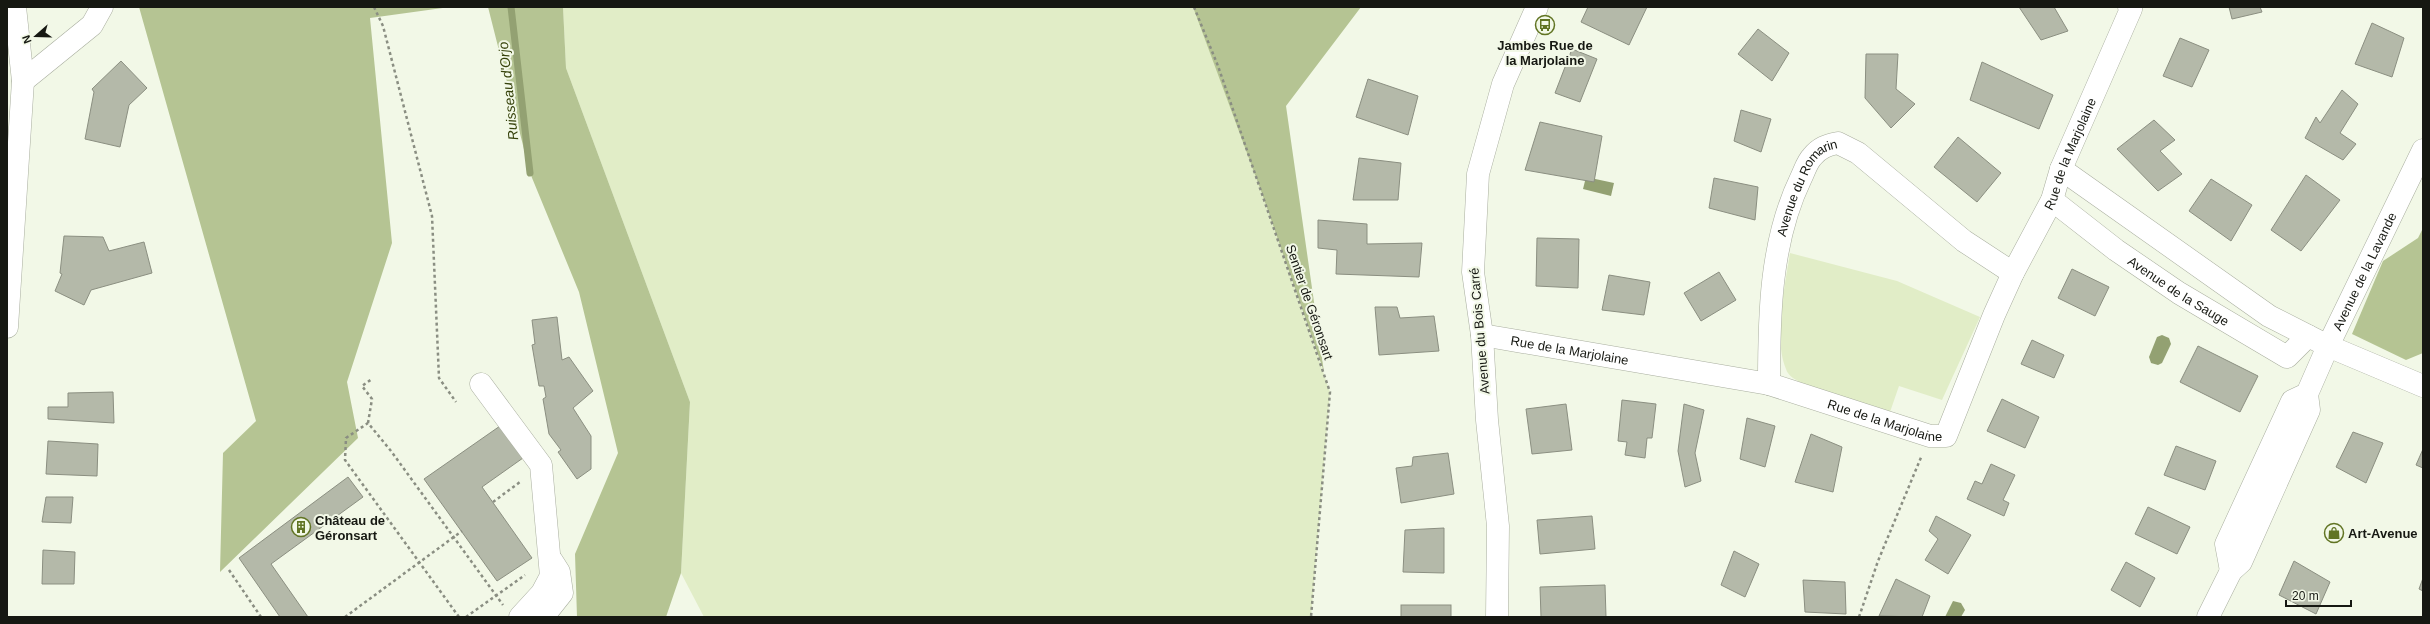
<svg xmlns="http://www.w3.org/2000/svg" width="2430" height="624" font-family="Arial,sans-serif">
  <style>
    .green { fill: #e1edc7 }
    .forest { fill: #b5c493 }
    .water { fill: #93a172 }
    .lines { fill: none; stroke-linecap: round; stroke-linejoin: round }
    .stream { stroke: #93a172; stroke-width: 7 }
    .building { fill: #b4b9a9; stroke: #8b8f81 }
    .minor-casing { stroke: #a9ae9f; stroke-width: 23 }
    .path { stroke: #8a8e82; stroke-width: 2.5; stroke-dasharray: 3 3; stroke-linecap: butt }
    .minor { stroke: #fff; stroke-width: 22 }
    .labels { text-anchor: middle; stroke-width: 4; stroke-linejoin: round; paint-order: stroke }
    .poi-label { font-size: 13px; font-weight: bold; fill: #161812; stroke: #f2f8e7; text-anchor: start }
    .street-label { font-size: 13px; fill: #161812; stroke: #f2f8e7 }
    .water-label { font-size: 14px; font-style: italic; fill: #36420b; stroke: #f2f8e7 }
  </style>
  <rect width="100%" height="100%" fill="#f2f8e7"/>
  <g class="green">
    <polygon points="563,7 1194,7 1218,66 1330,392 1311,617 704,617 681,573 690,402 566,68"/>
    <path d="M1790,253L1897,281L1980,317L1942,400L1899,386L1890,412L1801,383C1795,379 1788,376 1786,369C1773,338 1785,286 1790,253Z"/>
  </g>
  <g class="forest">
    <polygon points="139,7 450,7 370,18 392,243 347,382 358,438 220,572 223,453 256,421"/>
    <polygon points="488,7 563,7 566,68 690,402 681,573 666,617 577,617 575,554 618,453 579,292 530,173"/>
    <polygon points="1193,7 1361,7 1286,106 1324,372 1261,191"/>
    <polygon points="2423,228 2423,353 2406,360 2352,334 2383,261 2418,238"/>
  </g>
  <g class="water">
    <polygon points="1586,177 1614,183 1611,196 1583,189"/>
    <polygon points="2162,335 2169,338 2171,344 2162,363 2158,365 2151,363 2149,357 2157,337"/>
    <polygon points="1953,601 1961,603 1965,610 1961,617 1945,617"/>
  </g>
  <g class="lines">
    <polyline class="stream" points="511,7 530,173"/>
  </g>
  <g class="building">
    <polygon points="1588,7 1647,7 1629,45 1581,22"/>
    <polygon points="2019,7 2054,7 2068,31 2041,40"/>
    <polygon points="2229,7 2260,7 2262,12 2232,19"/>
    <polygon points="2372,23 2404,38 2392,77 2355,64"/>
    <polygon points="1758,29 1789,53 1772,81 1738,54"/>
    <polygon points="2180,38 2209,50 2192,87 2163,76"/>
    <polygon points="1572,49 1597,59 1580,102 1555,93"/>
    <polygon points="1866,54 1898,54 1896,89 1915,104 1891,128 1865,98"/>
    <polygon points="121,61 147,88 129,105 120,147 85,139 94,92 92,89"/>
    <polygon points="1982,62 2053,95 2039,129 1970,100"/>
    <polygon points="1368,79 1418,96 1408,135 1356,117"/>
    <polygon points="2342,90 2358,104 2340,133 2356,144 2343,160 2305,138 2316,117 2320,123"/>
    <polygon points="1741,110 1771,119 1761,152 1734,141"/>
    <polygon points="2154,120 2175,140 2160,151 2182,174 2158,191 2117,149"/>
    <polygon points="1540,122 1602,136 1594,182 1525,170"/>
    <polygon points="1958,137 2001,173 1977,202 1934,167"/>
    <polygon points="1359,158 1401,163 1398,200 1353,200"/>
    <polygon points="2306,175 2340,200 2301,251 2271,230"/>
    <polygon points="1714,178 1758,187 1755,220 1709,208"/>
    <polygon points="2211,179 2252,205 2231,241 2189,211"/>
    <polygon points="1318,220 1367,224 1367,244 1422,243 1419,277 1336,274 1337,250 1318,248"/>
    <polygon points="64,236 103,237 109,251 144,242 152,273 91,290 84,305 55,291 62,274 60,273"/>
    <polygon points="1537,238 1579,239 1578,288 1536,286"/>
    <polygon points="2072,269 2109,287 2095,316 2058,298"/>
    <polygon points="1719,272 1736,300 1701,321 1684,293"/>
    <polygon points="1609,275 1650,282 1644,315 1602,310"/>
    <polygon points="1375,307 1397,307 1400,318 1434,316 1439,351 1379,355"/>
    <polygon points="557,317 562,360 569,357 593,391 573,408 591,436 591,469 577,479 558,452 561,450 549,434 543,399 546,397 544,386 539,386 532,345 535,344 532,320"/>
    <polygon points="2032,340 2064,355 2054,378 2021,364"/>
    <polygon points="2198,346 2258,376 2240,412 2180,382"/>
    <polygon points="113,392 114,423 48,419 48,407 68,407 68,393"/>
    <polygon points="2002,399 2039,417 2025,448 1987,431"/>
    <polygon points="1622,400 1656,404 1652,438 1647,438 1645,458 1625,455 1627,442 1618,441"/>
    <polygon points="1566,404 1572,450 1532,454 1526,409"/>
    <polygon points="1684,404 1704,410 1695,453 1701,481 1685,487 1678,451"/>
    <polygon points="1747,418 1775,426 1765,467 1740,459"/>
    <polygon points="500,426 523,458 482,487 532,558 497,581 424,479"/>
    <polygon points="2353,432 2383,443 2366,483 2336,467"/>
    <polygon points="1811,434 1842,447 1833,492 1795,482"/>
    <polygon points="48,441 98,444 97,476 46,474"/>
    <polygon points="2176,446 2216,461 2205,490 2164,475"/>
    <polygon points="2423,449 2423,468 2416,465"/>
    <polygon points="1448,453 1454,494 1401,503 1396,468 1412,466 1413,457"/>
    <polygon points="1991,464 2015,475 2003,500 2009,503 2004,516 1967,499 1975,481 1982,484"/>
    <polygon points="348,477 363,497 271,564 308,617 280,617 239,558"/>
    <polygon points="46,497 73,497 71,523 42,522"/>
    <polygon points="2148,507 2190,527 2177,554 2135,534"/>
    <polygon points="1592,516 1595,549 1540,554 1537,520"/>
    <polygon points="1936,516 1971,535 1948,574 1925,560 1938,539 1929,531"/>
    <polygon points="1444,528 1444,573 1403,572 1405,530"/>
    <polygon points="43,550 75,552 74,584 42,584"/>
    <polygon points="1734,551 1759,564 1745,597 1721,585"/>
    <polygon points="2294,561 2330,582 2316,614 2279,595"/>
    <polygon points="2126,562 2155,578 2140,607 2111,590"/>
    <polygon points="2423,578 2423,591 2419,589"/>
    <polygon points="1896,579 1930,596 1922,617 1879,616"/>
    <polygon points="1803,580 1845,582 1846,614 1805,612"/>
    <polygon points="1605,585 1606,617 1541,617 1540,587"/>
    <rect x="1401" y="605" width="50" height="12"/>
  </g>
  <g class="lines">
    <defs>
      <g id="minor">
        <polyline points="23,81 92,25 102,7"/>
        <polyline points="2061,169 2269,316 2328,346 2423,386"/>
        <path id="s1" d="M2052,200L2116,250L2179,293L2287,357L2308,336"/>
        <polyline points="7,327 23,81 15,7"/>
        <path id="s2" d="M1482,335L1769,384L1930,436H1946L1994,315L2013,273L2052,200L2061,169L2131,9L2129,7"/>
        <polyline points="481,384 541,465 551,576 542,593 520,617"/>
        <path id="s3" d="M1769,384C1769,315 1770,242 1801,178C1804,172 1807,162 1812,157C1819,148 1827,145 1838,143L1858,153L1964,241L2013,273"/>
        <path id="s4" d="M2307,394L2292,401L2226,544L2231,571L2241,562L2309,410L2307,394L2328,346L2423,150"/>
        <polyline points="543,617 562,593 559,572 552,561"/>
        <polyline points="1497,617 1498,526 1487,420 1482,335 1473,272 1478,174 1503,84 1537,7"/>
        <polyline points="2208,617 2231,571"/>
      </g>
    </defs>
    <use href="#minor" class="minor-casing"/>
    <g class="path">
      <polyline points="374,7 383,26 432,216 439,378 456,402"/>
      <polyline points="1194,7 1218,66 1330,392 1311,617"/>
      <polyline points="368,423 372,399 362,386 372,379"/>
      <polyline points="493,502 520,482"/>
      <polyline points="229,570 261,617"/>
      <polyline points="345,617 462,531"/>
      <polyline points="459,617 345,460 346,438 368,423 391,451 503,605"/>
      <polyline points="466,617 525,575"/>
      <polyline points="1859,617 1878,561 1922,455"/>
    </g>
    <use href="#minor" class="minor"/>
  </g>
  <defs>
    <symbol id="bus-ring" viewBox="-11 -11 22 22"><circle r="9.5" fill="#f2f8e7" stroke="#617423" stroke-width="1.5"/><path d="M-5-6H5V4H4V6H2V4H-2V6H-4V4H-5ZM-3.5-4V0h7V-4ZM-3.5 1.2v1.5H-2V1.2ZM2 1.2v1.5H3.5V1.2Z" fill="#617423"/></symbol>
    <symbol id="building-ring" viewBox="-11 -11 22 22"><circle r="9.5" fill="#f2f8e7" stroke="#617423" stroke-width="1.5"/><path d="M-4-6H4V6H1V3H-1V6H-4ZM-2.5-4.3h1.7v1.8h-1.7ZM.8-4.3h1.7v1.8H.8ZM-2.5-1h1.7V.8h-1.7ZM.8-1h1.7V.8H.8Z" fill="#617423"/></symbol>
    <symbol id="shop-ring" viewBox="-11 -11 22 22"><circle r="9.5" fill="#f2f8e7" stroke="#617423" stroke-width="1.5"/><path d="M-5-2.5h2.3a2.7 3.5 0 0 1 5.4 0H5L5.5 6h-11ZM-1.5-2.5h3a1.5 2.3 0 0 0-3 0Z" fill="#617423"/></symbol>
  </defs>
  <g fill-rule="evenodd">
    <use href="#bus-ring" x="1534" y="14" width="22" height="22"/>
    <use href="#building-ring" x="290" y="516" width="22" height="22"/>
    <use href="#shop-ring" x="2323" y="522" width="22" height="22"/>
  </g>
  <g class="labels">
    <g class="poi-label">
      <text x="1545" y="50" text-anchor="middle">Jambes Rue de<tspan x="1545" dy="15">la Marjolaine</tspan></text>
      <text x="315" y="525">Château de<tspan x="315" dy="15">Géronsart</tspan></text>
      <text x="2348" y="538">Art-Avenue</text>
    </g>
    <g class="street-label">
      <text dy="5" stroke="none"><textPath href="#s2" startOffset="785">Rue de la Marjolaine</textPath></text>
      <text dy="5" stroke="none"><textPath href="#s3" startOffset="206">Avenue du Romarin</textPath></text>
      <text dy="5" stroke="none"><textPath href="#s4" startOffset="533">Avenue de la Lavande</textPath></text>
      <text dy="5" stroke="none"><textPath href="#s1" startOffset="156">Avenue de la Sauge</textPath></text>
      <text transform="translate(1310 302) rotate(71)" y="5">Sentier de Géronsart</text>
      <text transform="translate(1479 331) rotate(-95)" y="5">Avenue du Bois Carré</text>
      <text dy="5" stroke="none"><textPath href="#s2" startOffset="89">Rue de la Marjolaine</textPath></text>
      <text dy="5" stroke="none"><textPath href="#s2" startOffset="413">Rue de la Marjolaine</textPath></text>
    </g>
    <g class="water-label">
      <text transform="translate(508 91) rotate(-96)" y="5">Ruisseau d'Orjo</text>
    </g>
  </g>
  <rect width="2430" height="624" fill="none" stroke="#161812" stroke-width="16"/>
  <g transform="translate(36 36) rotate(250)" stroke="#f2f8e7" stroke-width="3" paint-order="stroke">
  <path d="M0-3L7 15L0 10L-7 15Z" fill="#161812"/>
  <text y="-6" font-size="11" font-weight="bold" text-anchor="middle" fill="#161812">N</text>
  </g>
  <path d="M2286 600v6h65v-6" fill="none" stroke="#161812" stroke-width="2"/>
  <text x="2292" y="600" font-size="12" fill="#161812" stroke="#f2f8e7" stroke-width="3" paint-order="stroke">20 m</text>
</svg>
